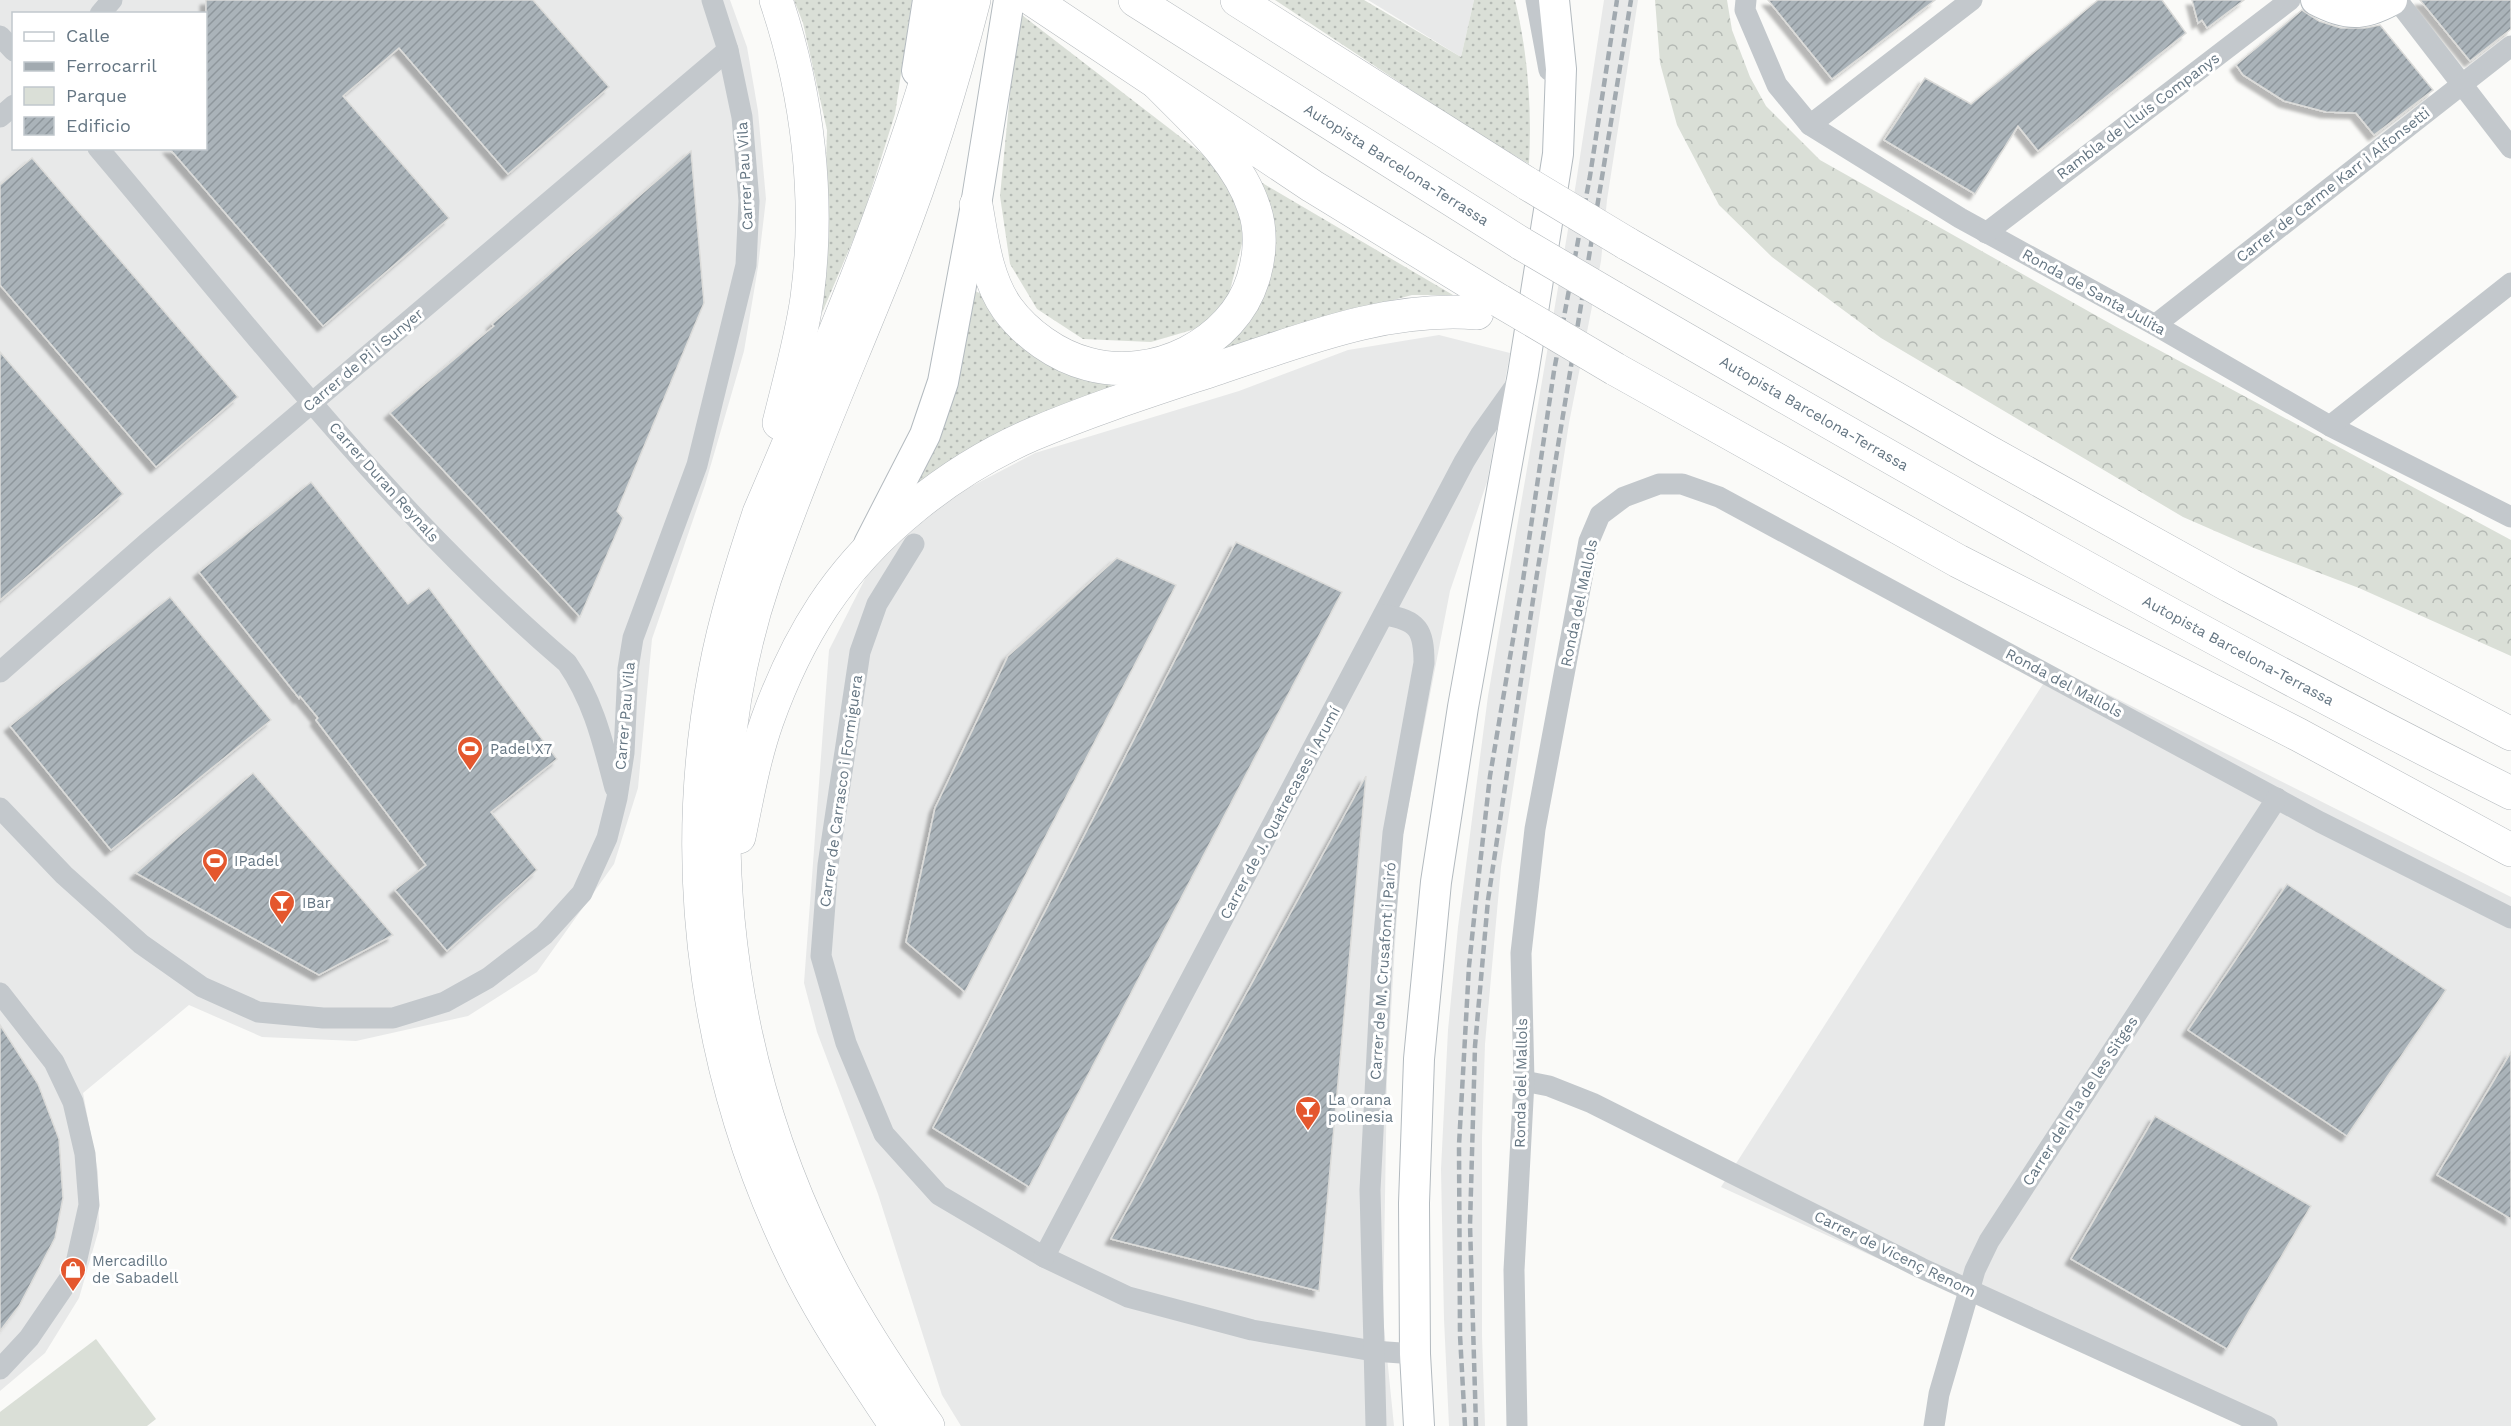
<svg xmlns="http://www.w3.org/2000/svg" width="2511" height="1426" font-family="'Work Sans',sans-serif">
  <style>
    .built { fill: #e8e9e9; fill-rule: evenodd }
    .grass { fill: url(#grass-dots) }
    .forest { fill: url(#forest-crowns) }
    .park { fill: #dadfd7 }
    .building { fill: url(#building-hatch); stroke: #dcdcda; stroke-width: 1.5; filter: url(#shadow) }
    .lines { fill: none; stroke-linecap: round; stroke-linejoin: round }
    .secondary-casing { stroke: #b3babf; stroke-width: 32 }
    .highway-casing { stroke: #b4b9bd; stroke-width: 34 }
    .street { stroke: #c3c8cc; stroke-width: 21 }
    .secondary { stroke: #fff; stroke-width: 30 }
    .highway { stroke: #fff; stroke-width: 33 }
    .rail { stroke: #a2aab0; stroke-width: 4.5; stroke-dasharray: 9 4.5; stroke-linecap: butt }
    .highway-bridge-casing { stroke: #b4b9bd; stroke-width: 34; stroke-linecap: butt }
    .highway-bridge { stroke: #fff; stroke-width: 33 }
    .labels { text-anchor: middle; stroke-width: 6; stroke-linejoin: round; paint-order: stroke }
    .street-label { font-size: 15px; fill: #657683; stroke: #fff }
    .poi-label { font-size: 15px; fill: #657683; stroke: #fff; text-anchor: start }
  </style>
  <defs>
    <pattern id="grass-dots" width="8" height="8" patternUnits="userSpaceOnUse" patternTransform="scale(1.5)"><rect width="8" height="8" fill="#dadfd7"/><path d="M2 2h.1M6 6h.1" fill="none" stroke="#b4b9b4" stroke-width="1.8" stroke-linecap="round"/></pattern>
    <pattern id="forest-crowns" width="20" height="18" patternUnits="userSpaceOnUse" patternTransform="scale(1.5)"><rect width="20" height="18" fill="#dadfd7"/><path d="M2 6a3 3 0 1 1 6 0M12 15a3 3 0 1 1 6 0" fill="none" stroke="#b4b9b4"/></pattern>
    <pattern id="building-hatch" width="6" height="6" patternUnits="userSpaceOnUse" patternTransform="scale(1.5)"><rect width="6" height="6" fill="#aab3b9"/><path d="M-1 1l2-2M0 6l6-6M5 7l2-2" fill="none" stroke="#8e969c"/></pattern>
    <filter id="shadow"><feDropShadow dx="-5.5" dy="5.5" stdDeviation="1.5" flood-color="#0004"/></filter>
  </defs>
  <rect width="100%" height="100%" fill="#fafaf8"/>
  <g class="built">
    <path d="M0,0H730L747,47L758,111L766,199L758,267L744,351L705,485L652,639L638,788L614,864L537,972L468,1016L356,1041L262,1037L189,1005L83,1093L98,1172L99,1229L79,1298L45,1353L0,1391ZM14,14H206V148H14Z"/>
    <polygon points="1368,0 1474,0 1461,57"/>
    <polygon points="1604,0 1638,0 1607,200 1601,261 1569,423 1501,867 1485,1044 1482,1138 1482,1336 1485,1426 1449,1426 1444,1319 1441,1169 1448,1030 1458,927 1488,696 1576,183"/>
    <polygon points="1439,335 1510,353 1487,482 1450,591 1401,845 1387,1078 1383,1317 1394,1426 961,1426 942,1395 878,1194 817,1032 804,983 829,650 871,567 947,499 1035,453 1239,391 1348,350"/>
    <polygon points="2054,667 2511,897 2511,1426 2245,1426 1721,1187"/>
  </g>
  <g class="grass">
    <polygon points="794,0 912,0 895,114 862,219 822,313 827,130 803,23"/>
    <path d="M1275,0H1364L1461,57L1474,0H1515C1528,54 1532,108 1529,164L1461,123Z"/>
    <polygon points="1018,12 1209,159 1241,201 1243,240 1228,298 1202,327 1151,342 1083,339 1037,309 1010,264 1000,196"/>
    <polygon points="1259,181 1453,295 1412,295 1274,332 1213,357 1250,313"/>
    <polygon points="975,291 986,296 1062,369 1119,388 916,486 944,425"/>
  </g>
  <polygon class="forest" points="1655,0 1727,0 1732,30 1750,77 1766,106 1820,160 2120,329 2511,540 2511,656 2359,588 2254,548 2183,517 1881,338 1772,257 1719,205 1677,125 1660,63"/>
  <polygon class="park" points="96,1339 156,1419 147,1426 0,1426 0,1412"/>
  <g class="building">
    <polygon points="206,0 533,0 609,87 508,174 399,48 343,96 449,218 323,326 169,148 206,148"/>
    <polygon points="1768,0 1935,0 1832,79"/>
    <polygon points="2098,0 2162,0 2186,33 2038,151 2018,126 1975,194 1884,140 1925,78 1971,104"/>
    <polygon points="2192,0 2244,0 2207,28 2202,20 2198,23"/>
    <polygon points="2420,0 2511,0 2511,29 2470,61"/>
    <polygon points="2302,10 2319,21 2341,28 2365,28 2380,25 2433,90 2374,135 2356,113 2326,112 2284,101 2243,75 2236,65"/>
    <polygon points="691,151 704,303 617,511 623,518 580,617 390,413 494,326 492,324"/>
    <polygon points="32,158 238,397 156,467 0,285 0,185"/>
    <polygon points="0,352 123,494 0,600"/>
    <polygon points="311,482 408,604 429,588 557,759 491,812 537,870 447,951 395,890 426,865 316,720 318,718 300,696 299,698 199,572"/>
    <polygon points="1236,542 1342,592 1029,1187 933,1128"/>
    <polygon points="1117,558 1176,585 965,992 906,942 935,808 1008,656"/>
    <polygon points="170,597 271,720 111,850 10,726"/>
    <polygon points="253,773 393,935 319,975 136,873"/>
    <polygon points="1366,776 1319,1291 1111,1239"/>
    <polygon points="2287,884 2446,990 2347,1136 2188,1030"/>
    <polygon points="0,1025 38,1084 59,1139 63,1198 55,1238 19,1306 0,1331"/>
    <polygon points="2511,1052 2511,1219 2437,1175"/>
    <polygon points="2155,1116 2311,1206 2227,1349 2071,1259"/>
  </g>
  <g class="lines">
    <defs>
      <g id="secondary">
        <path d="M2316,0C2346,16 2363,16 2392,0"/>
        <polyline points="917,71 928,0"/>
        <polyline points="869,544 925,435 943,382 976,205 1009,0"/>
        <polyline points="1419,1426 1415,1354 1414,1203 1419,1059 1436,882 1463,707 1523,374 1558,154 1561,69 1554,0"/>
      </g>
      <g id="highway">
        <path d="M776,0C808,95 820,199 807,298C801,340 789,382 779,423"/>
        <polyline points="1033,0 1312,186 1500,301"/>
        <path id="s1" d="M1135,0L1522,244"/>
        <polyline points="1237,0 1528,184"/>
        <path d="M976,205C982,239 986,278 1007,308C1026,334 1057,356 1088,364C1153,382 1233,344 1253,279C1260,257 1262,230 1254,208C1238,158 1193,120 1158,84"/>
        <polyline points="1626,243 1987,451 2230,586 2511,734"/>
        <path id="s2" d="M1614,298C1909,469 2205,640 2511,793"/>
        <polyline points="1615,369 1958,561 2299,735 2511,850"/>
        <path d="M739,837C747,798 754,758 767,721C781,682 800,641 823,606C872,532 951,470 1031,435C1092,409 1155,389 1218,368C1303,340 1386,306 1477,313"/>
        <path d="M896,1426C863,1376 829,1327 802,1274C708,1089 676,876 715,672C725,618 742,565 759,513C831,345 903,177 949,0"/>
        <path d="M928,1426C889,1370 851,1313 821,1251C722,1047 691,796 765,578C799,480 840,385 879,289C918,195 949,98 974,0"/>
      </g>
    </defs>
    <use href="#secondary" class="secondary-casing"/>
    <use href="#highway" class="highway-casing"/>
    <g class="street">
      <polyline points="1536,0 1549,70"/>
      <polyline points="1746,0 1745,10 1777,85 1810,125 1960,218 2155,325 2330,426 2511,517"/>
      <polyline points="2397,0 2511,148"/>
      <polyline points="100,14 112,0"/>
      <polyline points="0,36 14,51"/>
      <polyline points="0,117 14,105"/>
      <polyline points="1810,125 1972,0"/>
      <path d="M98,148C248,325 390,512 567,663C594,702 603,743 615,788"/>
      <polyline points="1986,233 2290,0"/>
      <polyline points="2155,325 2511,46"/>
      <polyline points="2330,426 2511,283"/>
      <polyline points="914,544 877,604 860,652 828,865 821,956 846,1043 884,1134 939,1195 1044,1257 1128,1297 1252,1330 1373,1351 1415,1354"/>
      <polyline points="0,672 148,542 728,50"/>
      <polyline points="0,808 64,875 141,944 202,987 258,1012 323,1018 393,1018 445,1002 488,978 544,935 582,893 607,838 617,798 624,753 628,669 633,638 697,465 746,265 749,201 742,117 728,50 712,0"/>
      <polyline points="0,993 54,1062 73,1102 85,1154 89,1205 74,1272 29,1338 0,1369"/>
      <polyline points="1524,1081 1549,1086 1592,1103 1921,1268 2267,1426"/>
      <polyline points="1044,1257 1464,462 1481,434 1518,382"/>
      <path d="M1376,1426L1370,1190L1382,958L1393,833L1424,663C1424,630 1418,620 1385,615"/>
      <polyline points="1517,1426 1514,1270 1524,1081 1521,953 1535,829 1589,541 1600,515 1624,497 1659,484 1682,484 1719,497 2320,822 2511,918"/>
      <polyline points="1934,1426 1939,1394 1975,1270 1989,1241 2277,798"/>
    </g>
    <use href="#secondary" class="secondary"/>
    <use href="#highway" class="highway"/>
    <g class="rail">
      <polyline points="1465,1426 1460,1335 1459,1145 1469,966 1476,900 1490,776 1523,580 1554,371 1590,176 1617,0"/>
      <polyline points="1476,1426 1470,1225 1475,1046 1488,900 1536,580 1631,0"/>
    </g>
    <defs>
      <g id="highway-bridge">
        <polyline points="1528,184 1626,243"/>
        <polyline points="1522,244 1614,298"/>
        <polyline points="1500,301 1615,369"/>
      </g>
    </defs>
    <use href="#highway-bridge" class="highway-bridge-casing"/>
    <use href="#highway-bridge" class="highway-bridge"/>
  </g>
  <defs>
    <symbol id="stadium-pin" viewBox="-11 -11 22 30"><path d="M0 17L-7.5 6A9.5 9.5 0 1 1 7.5 6Z" fill="#e4572e" stroke="#fff"/><path d="M0-5a6.5 5 0 1 0 0 10a6.5 5 0 1 0 0-10ZM-3.5-1.8h7v3.6h-7Z" fill="#fff"/></symbol>
    <symbol id="bar-pin" viewBox="-11 -11 22 30"><path d="M0 17L-7.5 6A9.5 9.5 0 1 1 7.5 6Z" fill="#e4572e" stroke="#fff"/><path d="M-6-5H6L.8 .8V4.5H3.5V6h-7V4.5H-.8V.8Z" fill="#fff"/></symbol>
    <symbol id="shop-pin" viewBox="-11 -11 22 30"><path d="M0 17L-7.5 6A9.5 9.5 0 1 1 7.5 6Z" fill="#e4572e" stroke="#fff"/><path d="M-5-2.5h2.3a2.7 3.5 0 0 1 5.4 0H5L5.5 6h-11ZM-1.5-2.5h3a1.5 2.3 0 0 0-3 0Z" fill="#fff"/></symbol>
  </defs>
  <g fill-rule="evenodd">
    <use href="#stadium-pin" x="455" y="734" width="30" height="40"/>
    <use href="#stadium-pin" x="200" y="846" width="30" height="40"/>
    <use href="#bar-pin" x="267" y="888" width="30" height="40"/>
    <use href="#bar-pin" x="1293" y="1094" width="30" height="40"/>
    <use href="#shop-pin" x="58" y="1255" width="30" height="40"/>
  </g>
  <g class="labels">
    <g class="street-label">
      <text transform="translate(2138 116) rotate(-37)" y="5">Rambla de Lluís Companys</text>
      <text dy="5" stroke="none"><textPath href="#s1" startOffset="309">Autopista Barcelona-Terrassa</textPath></text>
      <text transform="translate(745 176) rotate(-93)" y="5">Carrer Pau Vila</text>
      <text transform="translate(2333 185) rotate(-38)" y="5">Carrer de Carme Karr i Alfonsetti</text>
      <text transform="translate(2094 292) rotate(29)" y="5">Ronda de Santa Julita</text>
      <text transform="translate(363 360) rotate(-40)" y="5">Carrer de Pi i Sunyer</text>
      <text dy="5" stroke="none"><textPath href="#s2" startOffset="231">Autopista Barcelona-Terrassa</textPath></text>
      <text transform="translate(384 482) rotate(48)" y="5">Carrer Duran Reynals</text>
      <text transform="translate(1579 603) rotate(-78)" y="5">Ronda del Mallols</text>
      <text dy="5" stroke="none"><textPath href="#s2" startOffset="717">Autopista Barcelona-Terrassa</textPath></text>
      <text transform="translate(2064 683) rotate(28)" y="5">Ronda del Mallols</text>
      <text transform="translate(625 716) rotate(-85)" y="5">Carrer Pau Vila</text>
      <text transform="translate(841 791) rotate(-82)" y="5">Carrer de Carrasco i Formiguera</text>
      <text transform="translate(1280 813) rotate(-62)" y="5">Carrer de J. Quatrecases i Arumí</text>
      <text transform="translate(1383 971) rotate(-86)" y="5">Carrer de M. Crusafont i Pairó</text>
      <text transform="translate(1521 1083) rotate(-89)" y="5">Ronda del Mallols</text>
      <text transform="translate(2080 1101) rotate(-57)" y="5">Carrer del Pla de les Sitges</text>
      <text transform="translate(1895 1254) rotate(26)" y="5">Carrer de Vicenç Renom</text>
    </g>
    <g class="poi-label">
      <text x="490" y="754">Padel X7</text>
      <text x="234" y="866">IPadel</text>
      <text x="302" y="908">IBar</text>
      <text x="1328" y="1105">La orana<tspan x="1328" dy="17">polinesia</tspan></text>
      <text x="92" y="1266">Mercadillo<tspan x="92" dy="17">de Sabadell</tspan></text>
    </g>
  </g>
  <rect x="12" y="12" width="195" height="138" fill="#ffffff" stroke="#c1c8cd" stroke-width="1.5"/>
  <rect x="24" y="32" width="30" height="9" fill="#ffffff" stroke="#c1c8cd" stroke-width="1.5"/>
  <text x="66" y="42" font-size="18" fill="#657683">Calle</text>
  <rect x="24" y="62" width="30" height="9" fill="#a2aab0" stroke="#c1c8cd" stroke-width="1.5"/>
  <text x="66" y="72" font-size="18" fill="#657683">Ferrocarril</text>
  <rect x="24" y="87" width="30" height="18" fill="#dadfd7" stroke="#c1c8cd" stroke-width="1.5"/>
  <text x="66" y="102" font-size="18" fill="#657683">Parque</text>
  <rect x="24" y="117" width="30" height="18" fill="url(#building-hatch)" stroke="#c1c8cd" stroke-width="1.5"/>
  <text x="66" y="132" font-size="18" fill="#657683">Edificio</text>
</svg>
